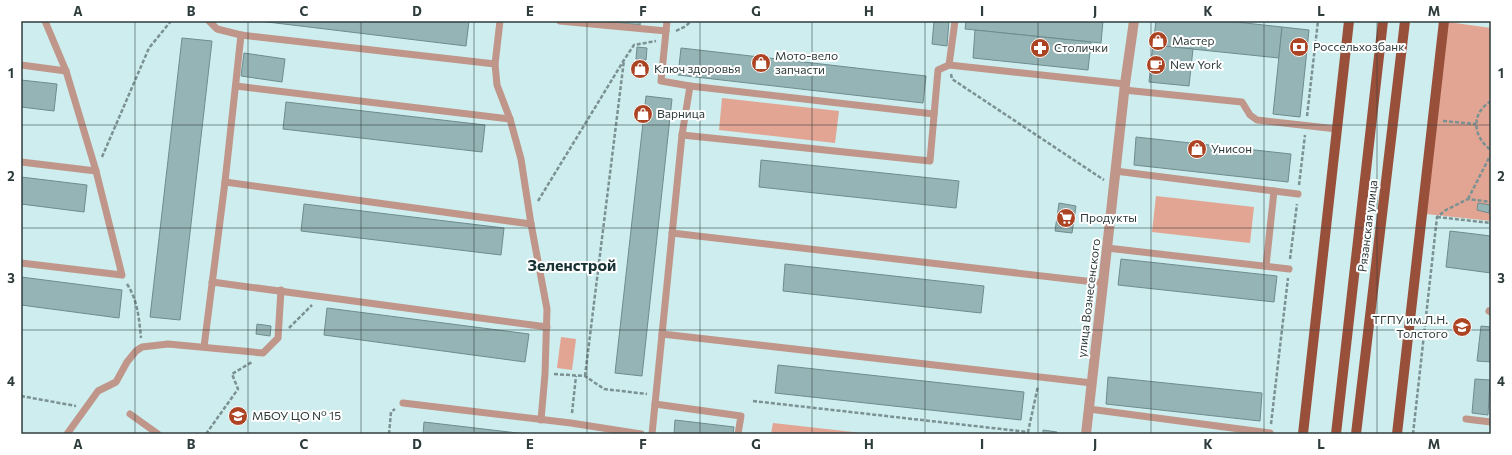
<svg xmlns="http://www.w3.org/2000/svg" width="1512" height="455" font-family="Commissioner,sans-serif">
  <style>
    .green { fill: #e3a593 }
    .building { fill: #95b4b5; stroke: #6f8c8d }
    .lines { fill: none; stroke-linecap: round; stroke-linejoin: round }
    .path { stroke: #7b9192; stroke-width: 2.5; stroke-dasharray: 4 2; stroke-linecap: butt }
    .service { stroke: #bf9689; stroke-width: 7 }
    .minor { stroke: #bf9689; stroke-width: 10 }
    .primary { stroke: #98503b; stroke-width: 10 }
    .grid { fill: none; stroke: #2f3c3c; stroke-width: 1; stroke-opacity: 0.55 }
    .labels { text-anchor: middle; stroke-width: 4; stroke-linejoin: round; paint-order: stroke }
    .poi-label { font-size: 12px; fill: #2f3c3c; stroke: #fff; text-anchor: start }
    .street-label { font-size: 12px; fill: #2f3c3c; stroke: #fff }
    .district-label { font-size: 16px; font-weight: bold; fill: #183334; stroke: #fff }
    .neatline { fill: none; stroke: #2f3c3c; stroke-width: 1.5 }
    .grid-label { font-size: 13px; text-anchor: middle; font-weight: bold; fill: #2f3c3c }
  </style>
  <rect width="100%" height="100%" fill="#cdedee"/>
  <g class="green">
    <polygon points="1448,22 1491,28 1491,221 1426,214"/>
    <polygon points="722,98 839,111 835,143 719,130"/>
    <polygon points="1156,196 1254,207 1250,243 1152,232"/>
    <polygon points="561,337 576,339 572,370 557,368"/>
    <polygon points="773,423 871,434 771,434"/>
  </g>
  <g class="building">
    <polygon points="259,21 469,21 466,46"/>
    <polygon points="600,21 640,21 640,25"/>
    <polygon points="600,21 640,21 640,25"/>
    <polygon points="934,21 949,21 947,46 932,44"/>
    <polygon points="966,21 1103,21 1101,43 965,29"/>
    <polygon points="1156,21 1227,21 1282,27 1279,58 1153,45"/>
    <polygon points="1282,27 1309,30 1300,117 1273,114"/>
    <polygon points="975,30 1091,42 1088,70 973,58"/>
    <polygon points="182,38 212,41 180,320 150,317"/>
    <polygon points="1153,45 1193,49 1189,86 1149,82"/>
    <polygon points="637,47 647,48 646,60 636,59"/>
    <polygon points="681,48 926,76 923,103 678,75"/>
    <polygon points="244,53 285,59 282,82 241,76"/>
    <polygon points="21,80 57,84 54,111 21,107"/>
    <polygon points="646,96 672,99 642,376 615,373"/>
    <polygon points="286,102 485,125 482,152 283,129"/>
    <polygon points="1136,137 1291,154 1288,182 1134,165"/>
    <polygon points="761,160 959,181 956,208 759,187"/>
    <polygon points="21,177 87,185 84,212 21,204"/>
    <polygon points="1059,203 1076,206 1072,233 1055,231"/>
    <polygon points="1478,203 1490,205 1489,213 1477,210"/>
    <polygon points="304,204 504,228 501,255 301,231"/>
    <polygon points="1450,231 1491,236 1491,273 1446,267"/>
    <polygon points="1121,259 1277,276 1274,302 1118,285"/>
    <polygon points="785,264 984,286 981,313 783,291"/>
    <polygon points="21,277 122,290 119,318 21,305"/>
    <polygon points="327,308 529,334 525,362 324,335"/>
    <polygon points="257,324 271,326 270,336 256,334"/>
    <polygon points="1481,326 1491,327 1491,362 1477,361"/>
    <polygon points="778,365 1024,392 1021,420 775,393"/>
    <polygon points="1108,377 1262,393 1260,421 1106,404"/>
    <polygon points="1475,379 1490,380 1488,415 1472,413"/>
    <polygon points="675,420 734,427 733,434 674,434"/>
    <polygon points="424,422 526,434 423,434"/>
    <polygon points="1043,430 1057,432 1056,434 1043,434"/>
  </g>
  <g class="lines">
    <g class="path">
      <polyline points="676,31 686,26 691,21"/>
      <polyline points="951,74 952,79 1104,180"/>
      <path d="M1491,101C1470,114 1473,137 1491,150"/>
      <polyline points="1307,116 1318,21"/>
      <polyline points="1443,121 1476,124"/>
      <polyline points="102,157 149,48 171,21"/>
      <polyline points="1299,185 1305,135"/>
      <polyline points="1468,199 1491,154"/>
      <polyline points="538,201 624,60 634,45 656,41"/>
      <polyline points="1437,217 1491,223"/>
      <polyline points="1290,259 1297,204"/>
      <path d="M127,284C138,301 139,319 141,338"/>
      <polyline points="289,328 312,305"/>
      <polyline points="554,374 585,376 604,389 647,394"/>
      <polyline points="585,376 624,60"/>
      <polyline points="21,396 76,406"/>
      <polyline points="753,401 1028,432 1038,386"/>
      <polyline points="572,413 576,376"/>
      <polyline points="1271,424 1288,278"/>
      <polyline points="206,434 238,389 232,374 252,362"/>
      <polyline points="389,434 391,412 395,409"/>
      <polyline points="1413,434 1437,217 1446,210 1468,199 1491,202"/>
    </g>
    <g class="service">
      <polyline points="209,21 217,29 241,35 495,64"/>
      <polyline points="500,21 495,64 497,85 510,119 521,159 531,224 547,309 545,374 541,420"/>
      <polyline points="560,21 666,31"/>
      <polyline points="667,21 661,81 690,86 934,114"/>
      <polyline points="21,65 66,71"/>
      <polyline points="949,65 1125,84"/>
      <polyline points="236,86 510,119"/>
      <polyline points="1124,90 1242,102 1250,115 1257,120 1337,129"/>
      <polyline points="682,135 930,161 938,70 949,65 955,21"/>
      <polyline points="21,162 96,171"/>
      <polyline points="1115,171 1298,194"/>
      <polyline points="225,182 531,224"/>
      <polyline points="672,233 1103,283"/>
      <polyline points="1107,248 1289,269"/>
      <polyline points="21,263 122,275 96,171 66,71 45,21"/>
      <polyline points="1266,266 1274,191"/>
      <polyline points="212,282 547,327"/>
      <polyline points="1489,311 1491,312"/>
      <polyline points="662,334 1092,383"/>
      <polyline points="204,347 225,182 241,35"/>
      <polyline points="403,403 571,423 641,434"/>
      <polyline points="655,404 741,416 738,434"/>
      <polyline points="1089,409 1270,433"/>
      <polyline points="130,414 158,434"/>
      <polyline points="1466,419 1491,422"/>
      <polyline points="67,434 98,391 116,382 127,362 136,351 142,347 168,344 263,353 278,338 281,290"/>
      <polyline points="652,434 682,135 690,86"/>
    </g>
    <polyline class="minor" points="1086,434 1109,230 1125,84 1134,21"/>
    <g class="primary">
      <polyline points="1303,434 1349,21"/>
      <polyline points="1336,434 1383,21"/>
      <polyline points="1356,434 1405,21"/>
      <polyline points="1397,434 1444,21"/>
    </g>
  </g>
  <path class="grid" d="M135,21V434M248,21V434M361,21V434M474,21V434M587,21V434M700,21V434M812,21V434M925,21V434M1038,21V434M1151,21V434M1264,21V434M1377,21V434M21,125H1491M21,228H1491M21,330H1491"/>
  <defs>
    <symbol id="shop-disc" viewBox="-11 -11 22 22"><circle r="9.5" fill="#ac4424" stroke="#fff"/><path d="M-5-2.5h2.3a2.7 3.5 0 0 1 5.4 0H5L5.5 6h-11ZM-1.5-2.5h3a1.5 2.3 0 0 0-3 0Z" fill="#fff"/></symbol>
    <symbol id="bank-disc" viewBox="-11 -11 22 22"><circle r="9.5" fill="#ac4424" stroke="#fff"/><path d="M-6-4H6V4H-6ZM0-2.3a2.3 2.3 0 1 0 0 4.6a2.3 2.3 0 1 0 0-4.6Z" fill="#fff"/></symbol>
    <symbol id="pharmacy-disc" viewBox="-11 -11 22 22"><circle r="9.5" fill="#ac4424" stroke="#fff"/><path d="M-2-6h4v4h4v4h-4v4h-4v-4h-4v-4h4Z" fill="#fff"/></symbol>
    <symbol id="cafe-disc" viewBox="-11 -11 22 22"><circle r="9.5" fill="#ac4424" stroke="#fff"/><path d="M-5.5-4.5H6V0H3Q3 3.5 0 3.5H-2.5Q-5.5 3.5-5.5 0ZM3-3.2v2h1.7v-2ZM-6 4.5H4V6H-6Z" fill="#fff"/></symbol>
    <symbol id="supermarket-disc" viewBox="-11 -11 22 22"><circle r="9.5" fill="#ac4424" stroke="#fff"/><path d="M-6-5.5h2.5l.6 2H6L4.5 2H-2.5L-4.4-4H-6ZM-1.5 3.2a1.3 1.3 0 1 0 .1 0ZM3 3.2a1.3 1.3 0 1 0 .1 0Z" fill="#fff"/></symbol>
    <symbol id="university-disc" viewBox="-11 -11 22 22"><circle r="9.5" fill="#ac4424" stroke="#fff"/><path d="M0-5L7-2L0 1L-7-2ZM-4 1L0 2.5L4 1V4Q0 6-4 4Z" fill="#fff"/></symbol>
    <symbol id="school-disc" viewBox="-11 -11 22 22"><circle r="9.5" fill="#ac4424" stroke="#fff"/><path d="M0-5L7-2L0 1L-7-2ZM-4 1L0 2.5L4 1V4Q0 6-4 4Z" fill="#fff"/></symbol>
  </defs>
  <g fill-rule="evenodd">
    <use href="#shop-disc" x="1147" y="30" width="22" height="22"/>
    <use href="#bank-disc" x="1288" y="36" width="22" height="22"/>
    <use href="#pharmacy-disc" x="1029" y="37" width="22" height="22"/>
    <use href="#shop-disc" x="750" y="52" width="22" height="22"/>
    <use href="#cafe-disc" x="1145" y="54" width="22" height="22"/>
    <use href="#shop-disc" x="629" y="58" width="22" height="22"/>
    <use href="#shop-disc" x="632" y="103" width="22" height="22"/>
    <use href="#shop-disc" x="1186" y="138" width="22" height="22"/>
    <use href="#supermarket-disc" x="1055" y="207" width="22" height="22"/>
    <use href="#university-disc" x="1451" y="316" width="22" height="22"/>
    <use href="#school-disc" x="227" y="405" width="22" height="22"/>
  </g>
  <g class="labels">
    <g class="poi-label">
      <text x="1172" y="45">Мастер</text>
      <text x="1313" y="51">Россельхозбанк</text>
      <text x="1054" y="52">Столички</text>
      <text x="775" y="60">Мото-вело<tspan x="775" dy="14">запчасти</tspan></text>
      <text x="1170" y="69">New York</text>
      <text x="654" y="73">Ключ здоровья</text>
      <text x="657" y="118">Варница</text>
      <text x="1211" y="153">Унисон</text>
      <text x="1080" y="222">Продукты</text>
      <text x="1448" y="324" text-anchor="end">ТГПУ им.Л.Н.<tspan x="1448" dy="14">Толстого</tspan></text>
      <text x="252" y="420">МБОУ ЦО N° 15</text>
    </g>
    <g class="street-label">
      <text transform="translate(1368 226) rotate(-83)" y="4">Рязанская улица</text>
      <text transform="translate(1089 298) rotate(-83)" y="4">улица Вознесенского</text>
    </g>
    <g class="district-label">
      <text x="572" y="271">Зеленстрой</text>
    </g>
  </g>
  <rect width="1512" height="455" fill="none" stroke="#ffffff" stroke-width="44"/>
  <rect x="22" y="22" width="1468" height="411" class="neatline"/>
  <g class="grid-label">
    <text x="78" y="16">A</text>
    <text x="191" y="16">B</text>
    <text x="304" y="16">C</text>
    <text x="417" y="16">D</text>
    <text x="530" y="16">E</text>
    <text x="643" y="16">F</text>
    <text x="756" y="16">G</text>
    <text x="869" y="16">H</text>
    <text x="982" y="16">I</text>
    <text x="1095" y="16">J</text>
    <text x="1208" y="16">K</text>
    <text x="1321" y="16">L</text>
    <text x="1434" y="16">M</text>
    <text x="11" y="78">1</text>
    <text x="1501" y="78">1</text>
    <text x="11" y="181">2</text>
    <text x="1501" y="181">2</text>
    <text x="11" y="283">3</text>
    <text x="1501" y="283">3</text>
    <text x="11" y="386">4</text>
    <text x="1501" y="386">4</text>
    <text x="78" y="449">A</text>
    <text x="191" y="449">B</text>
    <text x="304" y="449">C</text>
    <text x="417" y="449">D</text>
    <text x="530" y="449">E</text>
    <text x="643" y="449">F</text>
    <text x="756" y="449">G</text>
    <text x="869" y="449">H</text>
    <text x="982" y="449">I</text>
    <text x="1095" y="449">J</text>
    <text x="1208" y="449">K</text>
    <text x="1321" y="449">L</text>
    <text x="1434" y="449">M</text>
  </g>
</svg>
